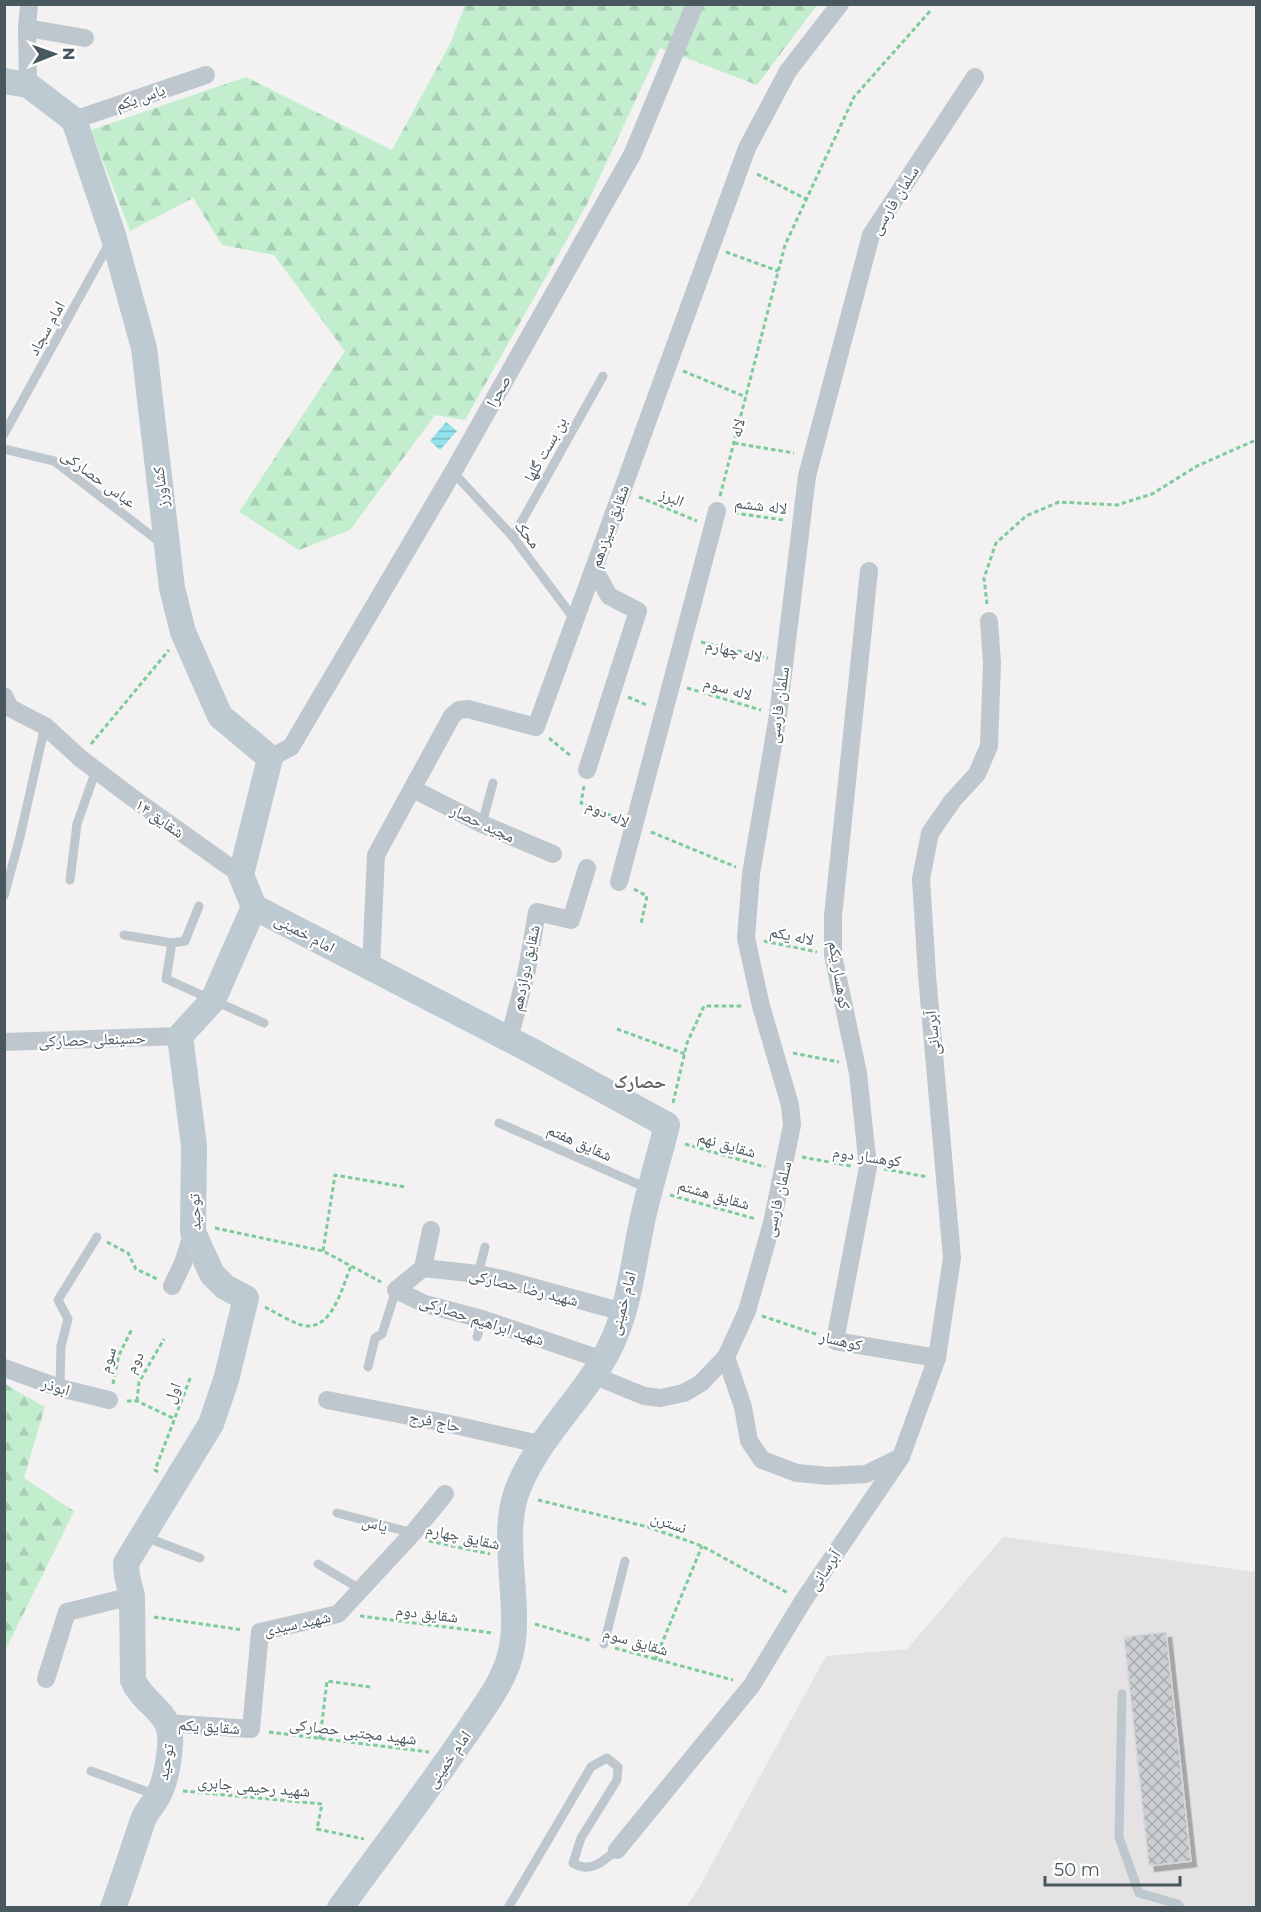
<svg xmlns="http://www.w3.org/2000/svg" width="1261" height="1912" font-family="Montserrat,'Noto Naskh Arabic',sans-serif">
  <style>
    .education { fill: #e4e2e3 }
    .forest { fill: url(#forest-firs) }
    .water { fill: url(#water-rules) }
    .building { fill: url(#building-cross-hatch); stroke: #d5d8dc; stroke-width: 1.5; filter: url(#shadow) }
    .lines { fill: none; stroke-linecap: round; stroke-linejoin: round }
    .path { stroke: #7bcc9a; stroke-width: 3; stroke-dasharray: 4.5 3; stroke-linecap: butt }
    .lane { stroke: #bdc7cd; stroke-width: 9 }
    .street { stroke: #bdc7cd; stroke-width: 18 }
    .secondary { stroke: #becad2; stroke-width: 26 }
    .labels { text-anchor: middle; stroke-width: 4.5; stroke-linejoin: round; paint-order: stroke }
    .street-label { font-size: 16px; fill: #49575e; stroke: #fff }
    .neighbourhood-label { font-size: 18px; font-weight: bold; fill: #5e6266; stroke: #fff }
  </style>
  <defs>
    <pattern id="forest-firs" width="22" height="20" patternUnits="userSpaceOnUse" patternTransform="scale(1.5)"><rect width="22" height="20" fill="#c2eece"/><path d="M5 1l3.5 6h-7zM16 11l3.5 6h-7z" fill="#a8ceb3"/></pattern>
    <pattern id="water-rules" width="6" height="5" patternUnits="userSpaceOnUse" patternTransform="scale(1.5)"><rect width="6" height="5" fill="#91e2ea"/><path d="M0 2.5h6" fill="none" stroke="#78bac1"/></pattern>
    <pattern id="building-cross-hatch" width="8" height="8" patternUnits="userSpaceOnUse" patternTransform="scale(1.5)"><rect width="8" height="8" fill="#cbcfd3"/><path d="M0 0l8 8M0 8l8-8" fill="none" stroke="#a7abae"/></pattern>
    <filter id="shadow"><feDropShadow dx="5.5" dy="5.5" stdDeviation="0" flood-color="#0004"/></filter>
  </defs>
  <rect width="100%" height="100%" fill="#f3f1f1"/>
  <polygon class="education" points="1003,1537 1256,1572 1256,1907 685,1908 696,1893 826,1656 907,1649"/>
  <g class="forest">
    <polygon points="465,5 817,5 757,85 660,48 587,204 465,420 435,415 350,530 299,550 239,512 345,351 274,255 222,245 193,198 130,231 91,130 246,77 392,150 450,44"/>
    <polygon points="5,1384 45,1407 24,1478 74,1511 5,1651"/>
  </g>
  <polygon class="water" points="446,422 457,431 440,450 430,441"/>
  <polygon class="building" points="1166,1632 1191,1861 1149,1866 1124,1637"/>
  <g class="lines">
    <g class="path">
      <polyline points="757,174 806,199"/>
      <polyline points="726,252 778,271"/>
      <polyline points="683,371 746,397"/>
      <polyline points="734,443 794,453"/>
      <polyline points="720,496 785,245 854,97 931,10"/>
      <polyline points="639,497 697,521"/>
      <polyline points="734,513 784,520"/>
      <polyline points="987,604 984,578 996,543 1026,516 1059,502 1117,505 1152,494 1197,466 1256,440"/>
      <polyline points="701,642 768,658"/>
      <polyline points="687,688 761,710"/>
      <polyline points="628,697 647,705"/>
      <polyline points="549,738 572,757"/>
      <polyline points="91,744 169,650"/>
      <polyline points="584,786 581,803 617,818"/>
      <polyline points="651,832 736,867"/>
      <polyline points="634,889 647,896 641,924"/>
      <polyline points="764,941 817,952"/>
      <polyline points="617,1029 685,1054"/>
      <polyline points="793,1053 839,1062"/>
      <polyline points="673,1103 687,1043 704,1006 742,1006"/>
      <polyline points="685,1144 765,1167"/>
      <polyline points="802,1157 851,1166"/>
      <polyline points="884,1169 928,1177"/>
      <polyline points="670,1195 756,1219"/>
      <polyline points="215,1228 323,1251 381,1282"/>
      <polyline points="107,1242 128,1253 136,1269 157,1279"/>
      <polyline points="323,1251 335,1175 406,1187"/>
      <path d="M265,1307C275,1312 297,1326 307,1326C333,1328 343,1285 351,1266"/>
      <polyline points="762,1316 819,1335"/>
      <polyline points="113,1384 119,1355 132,1329"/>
      <polyline points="127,1401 137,1401 175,1419"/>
      <polyline points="137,1401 139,1382 164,1339"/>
      <polyline points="158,1472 155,1470 191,1376"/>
      <polyline points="538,1500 648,1527 702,1546 788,1593"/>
      <polyline points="429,1541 490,1554"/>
      <polyline points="360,1616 493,1633"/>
      <polyline points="154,1617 243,1630"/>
      <polyline points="535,1624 592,1641"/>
      <polyline points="615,1648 733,1680"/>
      <polyline points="655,1660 702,1546"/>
      <polyline points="269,1732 429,1752"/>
      <polyline points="320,1739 327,1681 370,1687"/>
      <polyline points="183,1791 322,1804 317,1829 364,1839"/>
    </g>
    <g class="lane">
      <polyline points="4,434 110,242"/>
      <polyline points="4,449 54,461 161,543"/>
      <polyline points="453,472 513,537 575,620"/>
      <polyline points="513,537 603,376"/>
      <polyline points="482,824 493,783"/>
      <polyline points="70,880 77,824 96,770"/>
      <polyline points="4,896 20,837 45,726"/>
      <polyline points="124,935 172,943 166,979 264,1023"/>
      <polyline points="172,943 185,941 199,906"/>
      <polyline points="499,1123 649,1189"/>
      <polyline points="478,1274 485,1247"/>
      <polyline points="477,1337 482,1319"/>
      <polyline points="368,1367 375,1338 382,1334 396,1290"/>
      <polyline points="60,1388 61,1346 68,1319 58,1300 97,1237"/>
      <polyline points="337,1513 413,1533"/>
      <polyline points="143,1536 200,1558"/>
      <polyline points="318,1564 360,1589"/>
      <polyline points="604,1644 625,1561"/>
      <polyline points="1122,1694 1119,1837 1139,1893 1178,1904 1180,1908"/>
      <polyline points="91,1771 156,1795"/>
      <path d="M508,1908L591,1767L607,1758L618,1767L617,1780L581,1838L573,1863C592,1874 602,1861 617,1850"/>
    </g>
    <g class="street">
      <polyline points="27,28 85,38"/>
      <polyline points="28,85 27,28 29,4"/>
      <polyline points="74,120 206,75"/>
      <polyline points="869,571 833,916 833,955 858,1073 868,1167 835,1341 937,1358"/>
      <polyline points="4,696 10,708 45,726 80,758 130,796 241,875"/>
      <polyline points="270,758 291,747 453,472 632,155 695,4"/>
      <polyline points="587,770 638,611 609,596 594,569"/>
      <polyline points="413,789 482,824 553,854"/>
      <polyline points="619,882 717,511"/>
      <polyline points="371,967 376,855 452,716 459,710 468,709 536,727 747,148 788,71 840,4"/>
      <polyline points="509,1039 527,970 537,912 571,920 587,868"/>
      <polyline points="4,1042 180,1036"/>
      <polyline points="431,1230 423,1268 396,1290 425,1304 482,1319 603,1360"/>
      <polyline points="423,1268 478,1274 503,1279 623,1312"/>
      <polyline points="172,1286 183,1263 193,1232"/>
      <polyline points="726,1357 743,1407 749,1441 762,1460 797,1473 829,1476 866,1474 901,1457"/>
      <polyline points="4,1368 60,1388 109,1400"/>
      <polyline points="593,1375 644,1396 660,1398 684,1393 701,1383 726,1357 747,1311 772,1223 792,1125 790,1105 761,1006 746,938 751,874 778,715 807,476 871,235 975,77"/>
      <polyline points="327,1400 450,1424 543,1445"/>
      <polyline points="46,1679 67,1612 132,1596"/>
      <polyline points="167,1723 251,1729 260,1632 338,1614 413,1533 445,1494"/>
      <polyline points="617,1850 752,1685 803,1601 901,1457 937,1358 952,1258 927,975 921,879 930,833 953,800 977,774 989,746 992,663 989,621"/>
    </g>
    <g class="secondary">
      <polyline points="4,81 28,85 74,120 113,235 144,348 172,588 183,632 220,716 270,758 241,875 254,907"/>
      <path d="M254,907L530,1050L667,1125C659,1158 649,1189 642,1222C633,1264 629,1310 609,1349C584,1398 534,1441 516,1494C501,1539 520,1599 512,1647C507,1678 485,1705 468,1731C427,1791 383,1849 340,1908"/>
      <path d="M113,1908C124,1878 133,1849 143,1820C146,1811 154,1804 158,1796C166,1781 175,1739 167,1723C159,1707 140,1698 133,1680L132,1596L127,1576L126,1563L211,1424L226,1380L246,1298L225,1287L212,1274L193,1232L194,1146L180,1036L213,1000L254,907"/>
    </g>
  </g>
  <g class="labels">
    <g class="street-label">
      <text transform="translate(140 97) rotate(-19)" y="6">یاس یکم</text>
      <text transform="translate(894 200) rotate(-58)" y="6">سلمان فارسی</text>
      <text transform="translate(46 328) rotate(-61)" y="6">امام سجاد</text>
      <text transform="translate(498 391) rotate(-61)" y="6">صحرا</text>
      <text transform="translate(737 428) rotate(-76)" y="6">لاله</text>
      <text transform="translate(545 449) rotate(-61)" y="6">بن بست گلها</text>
      <text transform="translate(99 478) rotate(36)" y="6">عباس حصارکی</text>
      <text transform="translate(160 487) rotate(-97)" y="6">کشاورز</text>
      <text transform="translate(672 497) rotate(23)" y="6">البرز</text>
      <text transform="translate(761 505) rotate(7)" y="6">لاله ششم</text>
      <text transform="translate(609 526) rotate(-70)" y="6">شقایق سیزدهم</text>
      <text transform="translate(528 534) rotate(51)" y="6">محک</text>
      <text transform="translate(734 650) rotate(13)" y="6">لاله چهارم</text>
      <text transform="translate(728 688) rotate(16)" y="6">لاله سوم</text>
      <text transform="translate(778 705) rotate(-82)" y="6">سلمان فارسی</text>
      <text transform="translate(608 813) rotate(25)" y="6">لاله دوم</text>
      <text transform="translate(160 818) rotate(35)" y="6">شقایق ۱۴</text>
      <text transform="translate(483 823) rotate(25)" y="6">مجید حصار</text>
      <text transform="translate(305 933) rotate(28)" y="6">امام خمینی</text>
      <text transform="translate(792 935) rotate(12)" y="6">لاله یکم</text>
      <text transform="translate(525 968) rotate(-78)" y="6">شقایق دوازدهم</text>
      <text transform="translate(840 975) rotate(81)" y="6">کوهسار یکم</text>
      <text transform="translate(932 1033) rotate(-95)" y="6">آبرسانی</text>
      <text transform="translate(92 1039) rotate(-2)" y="6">حسینعلی حصارکی</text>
      <text transform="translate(580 1142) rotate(24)" y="6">شقایق هفتم</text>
      <text transform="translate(727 1144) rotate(16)" y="6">شقایق نهم</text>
      <text transform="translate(867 1156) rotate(8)" y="6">کوهسار دوم</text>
      <text transform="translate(714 1194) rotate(16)" y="6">شقایق هشتم</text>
      <text transform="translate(777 1199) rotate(-77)" y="6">سلمان فارسی</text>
      <text transform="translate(194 1212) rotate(-92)" y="6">توحید</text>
      <text transform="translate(524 1287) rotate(14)" y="6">شهید رضا حصارکی</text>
      <text transform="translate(622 1303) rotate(-75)" y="6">امام خمینی</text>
      <text transform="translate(482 1320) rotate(18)" y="6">شهید ابراهیم حصارکی</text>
      <text transform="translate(841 1340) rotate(13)" y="6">کوهسار</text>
      <text transform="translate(107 1360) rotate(-74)" y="6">سوم</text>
      <text transform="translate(134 1362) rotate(-62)" y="6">دوم</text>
      <text transform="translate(56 1386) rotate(17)" y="6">ابوذر</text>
      <text transform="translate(172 1393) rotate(-69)" y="6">اول</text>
      <text transform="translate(435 1421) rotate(11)" y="6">حاج فرج</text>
      <text transform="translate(669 1522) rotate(19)" y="6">نسترن</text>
      <text transform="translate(375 1523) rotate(14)" y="6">یاس</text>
      <text transform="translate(463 1536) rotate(12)" y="6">شقایق چهارم</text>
      <text transform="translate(824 1570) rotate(-56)" y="6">آبرسانی</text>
      <text transform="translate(427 1613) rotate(7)" y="6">شقایق دوم</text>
      <text transform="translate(297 1623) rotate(-12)" y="6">شهید سیدی</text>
      <text transform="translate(636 1641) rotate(16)" y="6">شقایق سوم</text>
      <text transform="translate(209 1726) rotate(4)" y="6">شقایق یکم</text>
      <text transform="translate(353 1731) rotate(7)" y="6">شهید مجتبی حصارکی</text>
      <text transform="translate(448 1759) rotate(-55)" y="6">امام خمینی</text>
      <text transform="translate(165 1762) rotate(-80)" y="6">توحید</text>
      <text transform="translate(254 1786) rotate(5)" y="6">شهید رحیمی جابری</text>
    </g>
    <g class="neighbourhood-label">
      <text x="640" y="1088">حصارک</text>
    </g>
  </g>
  <rect width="1261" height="1912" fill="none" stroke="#49575e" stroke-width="12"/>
  <g transform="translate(54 54) rotate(89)" stroke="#ffffff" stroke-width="4.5" paint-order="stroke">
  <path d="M0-4.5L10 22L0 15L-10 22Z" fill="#49575e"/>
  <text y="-9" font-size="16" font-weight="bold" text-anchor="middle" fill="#49575e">N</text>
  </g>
  <path d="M1045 1876v9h135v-9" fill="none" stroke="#49575e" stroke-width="3"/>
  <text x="1054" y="1876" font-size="18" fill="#49575e" stroke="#ffffff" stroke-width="4.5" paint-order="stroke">50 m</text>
</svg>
